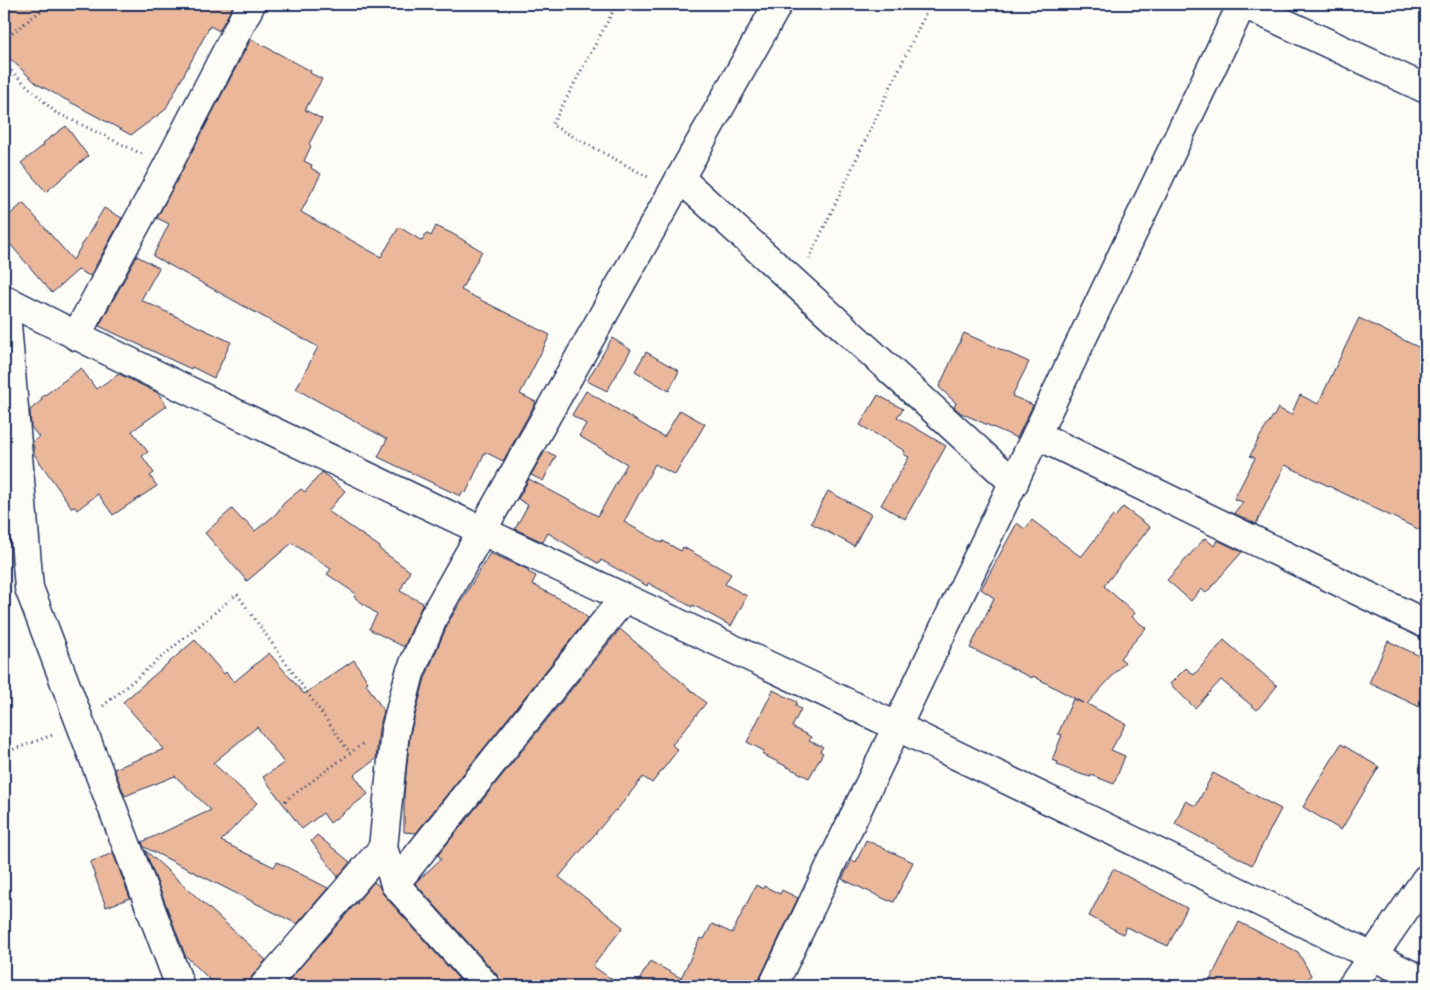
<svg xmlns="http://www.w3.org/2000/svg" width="1430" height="990" font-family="Pangolin,sans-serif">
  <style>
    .building { fill: #eab79b; stroke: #1b2f5e }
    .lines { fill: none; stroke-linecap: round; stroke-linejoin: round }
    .minor-casing { stroke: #1b2f5e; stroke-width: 31 }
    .tertiary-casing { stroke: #1b2f5e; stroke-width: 31 }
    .path { stroke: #1b2f5e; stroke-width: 3; stroke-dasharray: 1 4; stroke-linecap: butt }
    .minor { stroke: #fdfcf7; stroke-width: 28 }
    .tertiary { stroke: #fdfcf7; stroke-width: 28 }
  </style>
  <rect width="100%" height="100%" fill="#fdfcf7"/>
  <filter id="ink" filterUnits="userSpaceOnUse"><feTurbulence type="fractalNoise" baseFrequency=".02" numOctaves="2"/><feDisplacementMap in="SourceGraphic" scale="10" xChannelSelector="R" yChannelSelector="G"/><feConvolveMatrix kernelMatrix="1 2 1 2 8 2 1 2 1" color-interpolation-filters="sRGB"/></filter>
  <g filter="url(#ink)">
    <g class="building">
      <polygon points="4,4 62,4 64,10 76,4 234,4 219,31 210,26 165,110 131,135 37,84 4,53"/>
      <polygon points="251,39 311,71 310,73 322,79 305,110 322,119 309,144 311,146 304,161 312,165 311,168 321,174 301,212 381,257 399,227 422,241 426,233 431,236 436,226 451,233 482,251 461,290 550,335 520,394 536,402 503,461 485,452 466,493 463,491 460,496 378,457 387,439 296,389 318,347 153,256 169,224 157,218"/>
      <polygon points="66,126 88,156 46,192 21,163 44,145 43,143"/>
      <polygon points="23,203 73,260 104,208 122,218 90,276 78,270 52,293 4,237 4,220"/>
      <polygon points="137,256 159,268 141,300 231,342 214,378 192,367 191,369 99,326"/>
      <polygon points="1359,318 1426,351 1426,533 1285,465 1256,524 1234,513 1243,502 1234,499 1255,458 1250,456 1259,438 1273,416 1274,416 1278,408 1291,415 1300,395 1318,404"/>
      <polygon points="964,333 1029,362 1012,396 1033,405 1017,438 961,413 954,407 956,403 939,387"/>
      <polygon points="612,338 631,350 607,391 587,381"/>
      <polygon points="646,352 679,371 669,391 635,371"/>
      <polygon points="81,368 96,389 119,374 158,393 167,406 132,431 148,452 142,456 154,473 150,476 157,486 113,515 98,494 77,510 74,506 72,508 34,454 34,448 32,442 39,437 31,427 30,410 42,400 41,398"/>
      <polygon points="586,391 664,437 680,410 705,424 675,475 655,464 624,522 662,543 663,541 681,551 683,547 731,574 725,584 747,596 731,626 693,605 692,607 648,583 647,586 601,560 599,564 548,533 543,542 515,529 528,505 518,499 529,479 598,516 627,464 579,436 586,424 572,415"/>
      <polygon points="878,395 903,409 897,417 946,446 905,519 881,505 909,457 903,454 905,451 860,425"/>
      <polygon points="545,451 556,456 543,481 531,475"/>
      <polygon points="322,472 345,491 328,511 380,547 379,549 410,571 400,591 423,603 404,647 369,629 377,614 354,597 356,594 327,574 331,569 292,543 247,581 205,533 232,509 243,521 245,520 255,531 276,514 284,503 301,489 305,492"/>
      <polygon points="828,491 871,514 854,546 811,523"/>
      <polygon points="1123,507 1150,527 1104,586 1135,613 1132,617 1146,628 1120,658 1125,662 1087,704 1126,724 1111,750 1125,756 1114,784 1091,775 1091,777 1083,775 1057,765 1058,762 1052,760 1062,735 1058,734 1073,699 1083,703 1033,676 1032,678 970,648 994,598 981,589 1017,523 1025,529 1032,520 1081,557 1113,516 1115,517"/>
      <polygon points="1205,538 1214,546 1217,540 1242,552 1206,593 1201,589 1191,601 1167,580"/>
      <polygon points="490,553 529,570 528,572 536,576 532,584 575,607 588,618 416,833 404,832 404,794 410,734 425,678 448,623"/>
      <polygon points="620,629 706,703 672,745 678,750 652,783 643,777 616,811 615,810 559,877 623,927 593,966 621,986 501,986 498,976 415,883 441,859 438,855"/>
      <polygon points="195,640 224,674 226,672 234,682 269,653 304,694 354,660 368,682 366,684 384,711 379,729 376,759 354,775 368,794 330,823 323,813 302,829 263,777 284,763 257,727 213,763 257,803 221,841 274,867 277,862 328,888 297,924 144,847 142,842 211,810 175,776 125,796 114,769 164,749 123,702"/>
      <polygon points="1224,640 1277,686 1257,710 1221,680 1195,708 1170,684 1186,668 1194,675"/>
      <polygon points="1388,641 1426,659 1426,710 1369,683"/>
      <polygon points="773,690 797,702 796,706 801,709 792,727 811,737 809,741 823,747 820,751 823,753 809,778 762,754 764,751 747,742"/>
      <polygon points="1341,744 1379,767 1341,830 1303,807"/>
      <polygon points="1213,773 1281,809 1252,865 1175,824 1185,801 1196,806"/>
      <polygon points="317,835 350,862 338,877 311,841"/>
      <polygon points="866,840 913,862 894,902 890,900 889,901 842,879 852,860 856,862"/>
      <polygon points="145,850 266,960 252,976 249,986 216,986 185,955"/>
      <polygon points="113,853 130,898 106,907 90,862"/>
      <polygon points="1113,869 1187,908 1168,946 1126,927 1123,934 1089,916"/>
      <polygon points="374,882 379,886 383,894 465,986 284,986 356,903 358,904 357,902"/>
      <polygon points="756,885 763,889 764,886 780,894 782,890 798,898 756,986 636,986 650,961 681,978 700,938 704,939 712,924 732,933"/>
      <polygon points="1239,922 1298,952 1311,975 1305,986 1207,986"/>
    </g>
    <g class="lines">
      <defs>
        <g id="minor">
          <polyline points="1244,4 1426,89"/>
          <polyline points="680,178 1014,483"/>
          <polyline points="5,300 29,588 180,986"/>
          <polyline points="76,336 167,167 251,4"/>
          <polyline points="1037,435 1426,624"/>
          <polyline points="395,884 624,598"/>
          <polyline points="264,986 383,848"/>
          <polyline points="486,986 395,884 383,848 395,731 410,673 434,616 778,4"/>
          <polyline points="773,986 1242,4"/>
        </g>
        <g id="tertiary">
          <path d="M4,299C299,448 600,585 898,727C1074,812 1250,898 1426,982"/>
          <polyline points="1352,986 1426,879"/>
        </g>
      </defs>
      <use href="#minor" class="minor-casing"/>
      <use href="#tertiary" class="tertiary-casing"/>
      <g class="path">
        <polyline points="617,4 552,125 648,177"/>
        <polyline points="4,39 50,4"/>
        <polyline points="4,64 55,112 142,154"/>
        <polyline points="809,259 930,4"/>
        <polyline points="103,706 237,594 350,753"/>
        <polyline points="4,753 55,734"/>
        <polyline points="285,801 365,742"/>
      </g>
      <use href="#minor" class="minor"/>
      <use href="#tertiary" class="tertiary"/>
    </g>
  </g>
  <rect width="1430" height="990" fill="none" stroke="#fdfcf7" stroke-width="20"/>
  <rect x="10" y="10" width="1410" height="970" fill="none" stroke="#1b2f5e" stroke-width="2" filter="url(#ink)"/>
</svg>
